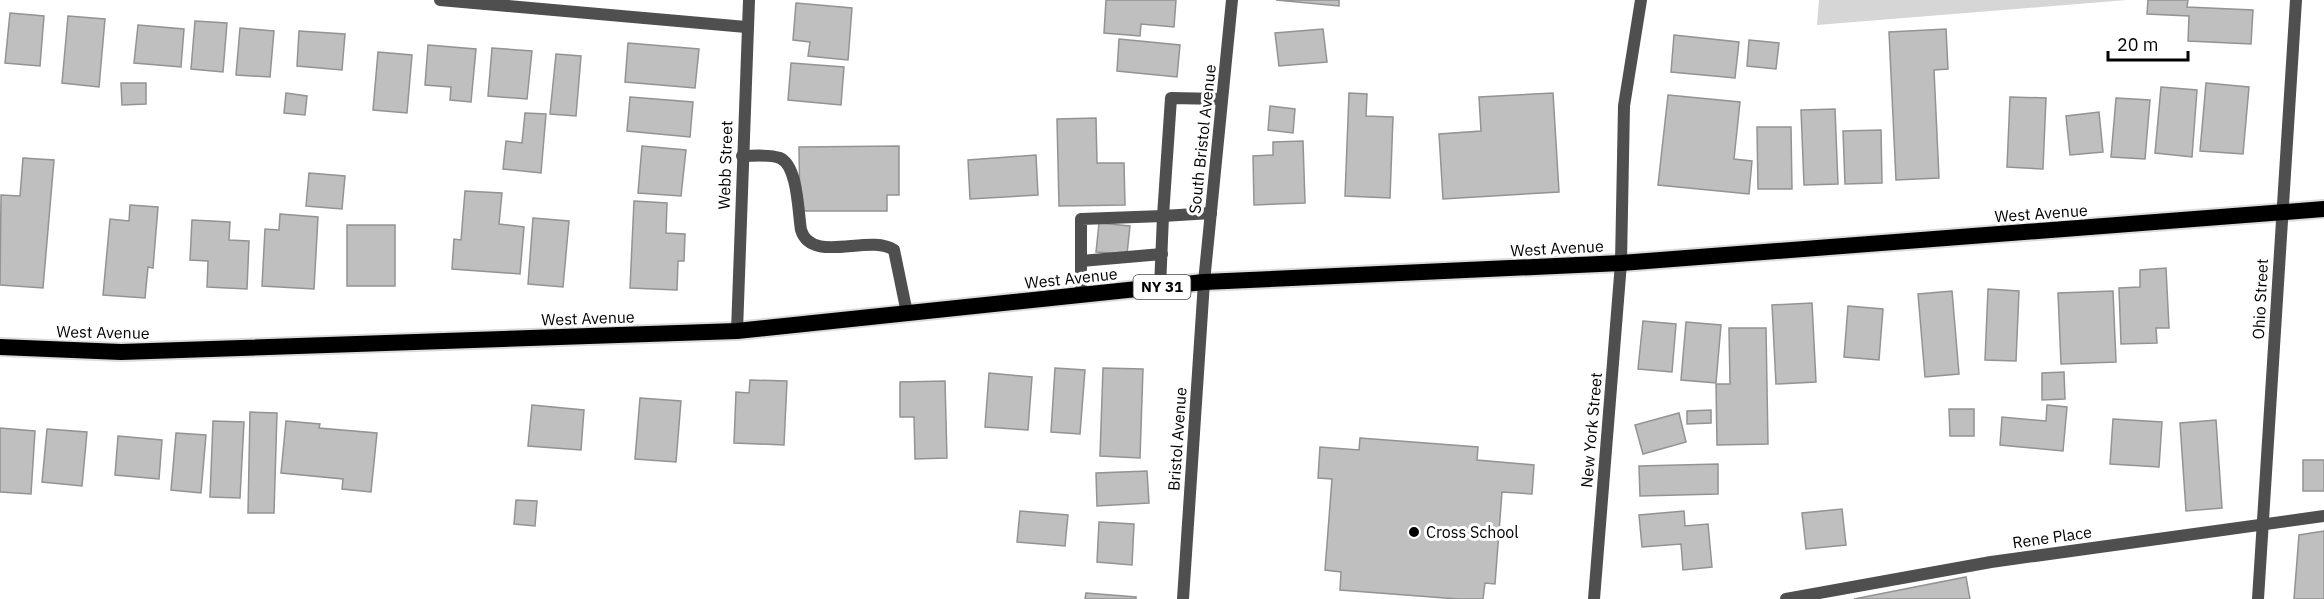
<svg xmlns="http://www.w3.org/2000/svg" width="2324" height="599" font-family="'IBM Plex Sans',sans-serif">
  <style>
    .green { fill: #d6d6d6 }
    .building { fill: #bfbfbf; stroke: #939393; stroke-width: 1.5 }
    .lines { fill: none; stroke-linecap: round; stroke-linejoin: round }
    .trunk-casing { stroke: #dbdbdb; stroke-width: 20 }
    .service { stroke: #4f4f4f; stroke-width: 12 }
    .minor { stroke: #4f4f4f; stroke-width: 12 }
    .tertiary { stroke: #4f4f4f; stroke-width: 12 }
    .trunk { stroke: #000; stroke-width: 16 }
    .poi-dot { fill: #000; stroke: #fff; stroke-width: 2 }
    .labels { text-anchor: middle; stroke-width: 6; stroke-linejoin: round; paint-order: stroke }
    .shield { fill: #fff; stroke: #4c4c4c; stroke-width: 1.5 }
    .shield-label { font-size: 15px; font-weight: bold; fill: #000 }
    .street-label { font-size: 16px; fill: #000; stroke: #fff }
    .poi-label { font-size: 16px; fill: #000; stroke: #fff; text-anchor: start }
  </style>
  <rect width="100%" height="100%" fill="#fff"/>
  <polygon class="green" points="1819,0 2127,0 1817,25"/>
  <g class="building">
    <polygon points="1106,0 1176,0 1174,27 1141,24 1140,36 1104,33"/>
    <polygon points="1276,0 1339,0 1339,6"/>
    <polygon points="2148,0 2188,0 2187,7 2253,10 2251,44 2188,41 2189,16 2147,14"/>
    <polygon points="796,3 852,8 848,60 808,56 810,42 793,40"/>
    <polygon points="10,13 44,16 40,66 5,63"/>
    <polygon points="68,16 105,19 99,87 62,83"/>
    <polygon points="195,21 227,23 223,72 191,69"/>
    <polygon points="138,25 184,29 181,67 134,63"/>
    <polygon points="240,28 274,31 270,77 236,75"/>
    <polygon points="1323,29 1327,62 1279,66 1275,33"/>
    <polygon points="1946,29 1948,69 1934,70 1939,178 1896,180 1889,32"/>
    <polygon points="299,31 345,34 342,70 297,66"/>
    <polygon points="1674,35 1739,42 1735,78 1671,72"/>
    <polygon points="1119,39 1180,45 1177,77 1117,71"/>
    <polygon points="1749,40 1779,43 1776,69 1747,66"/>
    <polygon points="628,43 699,49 695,88 625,82"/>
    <polygon points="428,45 476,49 471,102 450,100 451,87 425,85"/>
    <polygon points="492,48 532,51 527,99 488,96"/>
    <polygon points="378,52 412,55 407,113 373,110"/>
    <polygon points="556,54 581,56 576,116 550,114"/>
    <polygon points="791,63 844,67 841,105 788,100"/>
    <polygon points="121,83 146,83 146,104 122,105"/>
    <polygon points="2206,83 2249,87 2243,154 2200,151"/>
    <polygon points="2161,87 2197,90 2192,157 2155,153"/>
    <polygon points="286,93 307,96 305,115 284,113"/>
    <polygon points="1349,93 1367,94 1366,116 1393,117 1390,198 1345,196"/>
    <polygon points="1553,93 1559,192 1443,199 1439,134 1481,131 1479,97"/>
    <polygon points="1668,95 1740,102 1734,159 1752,161 1749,194 1658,185"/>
    <polygon points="630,97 693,102 690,137 627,131"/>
    <polygon points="2010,97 2046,98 2043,169 2007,167"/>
    <polygon points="2116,98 2150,100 2145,159 2111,157"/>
    <polygon points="1270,106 1295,109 1293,133 1268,130"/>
    <polygon points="1835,109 1838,184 1804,185 1801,110"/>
    <polygon points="2099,112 2103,152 2070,155 2066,116"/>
    <polygon points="525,113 546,114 541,173 503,169 506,141 522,143"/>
    <polygon points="1096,118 1097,163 1124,163 1125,205 1059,206 1057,119"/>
    <polygon points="1757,127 1791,127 1792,189 1758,189"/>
    <polygon points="1881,130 1882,183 1845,184 1843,131"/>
    <polygon points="1303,141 1305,203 1254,205 1253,156 1273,155 1273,142"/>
    <polygon points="642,146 686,150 681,196 638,193"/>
    <polygon points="899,146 899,195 887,195 887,211 800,211 799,147"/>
    <polygon points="1036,155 1038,195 970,199 968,160"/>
    <polygon points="23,158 54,160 43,288 0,285 1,195 20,196"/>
    <polygon points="309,173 345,176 342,209 306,206"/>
    <polygon points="465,191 502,193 499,224 524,227 520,274 452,269 454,239 461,240"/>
    <polygon points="634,201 667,203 666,233 685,234 684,261 678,261 677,290 630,288"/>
    <polygon points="130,205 158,207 153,268 148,267 145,298 103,295 110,219 129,221"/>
    <polygon points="280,214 318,217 314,289 262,286 265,229 279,230"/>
    <polygon points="533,218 569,221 563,287 528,284"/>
    <polygon points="192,220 230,222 229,240 249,241 247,289 207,287 208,261 190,260"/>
    <polygon points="1099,223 1130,226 1127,254 1096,252"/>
    <rect x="347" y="225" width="48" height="61"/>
    <polygon points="2166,268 2169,328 2156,328 2157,343 2121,344 2119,288 2140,287 2140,270"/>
    <polygon points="1988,289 2019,291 2016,361 1985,360"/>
    <polygon points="1952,291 1959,374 1925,377 1918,294"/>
    <polygon points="2113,291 2116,362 2061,364 2058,293"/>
    <polygon points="1812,303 1816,382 1776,384 1772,305"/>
    <polygon points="1848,306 1883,309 1879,360 1844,357"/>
    <polygon points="1643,321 1676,324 1672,372 1638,369"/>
    <polygon points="1686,322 1721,325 1716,383 1681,380"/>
    <polygon points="1729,328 1766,328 1768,444 1717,445 1716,384 1730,384"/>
    <polygon points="1055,368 1085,370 1080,434 1051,432"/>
    <polygon points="1103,368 1143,369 1140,458 1100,456"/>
    <polygon points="2064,372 2065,399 2042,400 2042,373"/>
    <polygon points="989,373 1032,377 1028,430 985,427"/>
    <polygon points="750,380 787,381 784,445 734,443 736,392 749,393"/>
    <polygon points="945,381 947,458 915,459 914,417 900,417 900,382"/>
    <polygon points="640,398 681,401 676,462 635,459"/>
    <polygon points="532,405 584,410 581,450 528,446"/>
    <polygon points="2047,405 2067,407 2063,451 2000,445 2002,417 2046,421"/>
    <polygon points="1949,409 1974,409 1974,436 1950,436"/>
    <polygon points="1711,410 1711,423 1687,424 1687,411"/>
    <polygon points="250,412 277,413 274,513 248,513"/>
    <polygon points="1679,413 1686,442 1643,454 1635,425"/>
    <polygon points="2113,419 2162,422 2159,467 2110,464"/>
    <polygon points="2216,420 2222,508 2186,511 2180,423"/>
    <polygon points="213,421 244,422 240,498 210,497"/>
    <polygon points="286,421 320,424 319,428 377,433 371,492 342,489 343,479 281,473"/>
    <polygon points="0,428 35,431 31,494 0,492"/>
    <polygon points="47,429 87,432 82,486 42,482"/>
    <polygon points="176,433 206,435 201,493 171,490"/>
    <polygon points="118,436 162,440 159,479 115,475"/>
    <polygon points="1360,438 1478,447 1477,460 1534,465 1532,494 1502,492 1495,584 1485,583 1483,599 1458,599 1340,590 1341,572 1325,570 1332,479 1318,478 1320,447 1359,450"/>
    <rect x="2303" y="460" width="21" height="31"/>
    <polygon points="1718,464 1718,494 1640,496 1639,466"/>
    <polygon points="1147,471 1149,503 1097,506 1096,473"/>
    <polygon points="516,500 537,501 535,526 514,524"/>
    <polygon points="1842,509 1846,545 1806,549 1802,513"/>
    <polygon points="1020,511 1068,515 1065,546 1017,542"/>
    <polygon points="1684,511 1685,526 1708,524 1712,567 1683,570 1681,544 1642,547 1639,515"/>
    <polygon points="1099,522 1134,524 1132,565 1097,562"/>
    <polygon points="2324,531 2324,599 2294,599 2299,535"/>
    <polygon points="1966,577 1970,599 1854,599"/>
    <polygon points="1086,593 1136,597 1136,599 1085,599"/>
  </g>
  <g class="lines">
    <defs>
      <polyline id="trunk" points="0,347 121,352 737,331 1204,282 1621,263 2324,209"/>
    </defs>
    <use href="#trunk" class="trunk-casing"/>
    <g class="service">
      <path d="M742,156C754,156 769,154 780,158C798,166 798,212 801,230C812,265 870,233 894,250L907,313"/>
      <polyline points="1211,213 1163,216 1171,98 1222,99"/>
      <polyline points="1081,261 1162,254"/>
      <polyline points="1081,295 1081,219 1163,216 1160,287"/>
      <polyline points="1786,599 1991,562 2324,516"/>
    </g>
    <g class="minor">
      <polyline points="440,0 746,27"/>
      <polyline points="737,331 749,0"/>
      <polyline points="1183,599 1204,282 1232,0"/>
      <polyline points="1594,599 1621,263 1624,106 1641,0"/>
    </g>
    <polyline class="tertiary" points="2258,599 2296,0"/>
    <use href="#trunk" class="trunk"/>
  </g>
  <circle class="poi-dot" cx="1414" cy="532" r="6"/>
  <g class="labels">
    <rect class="shield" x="1133.5" y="275" width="57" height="24" rx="4.5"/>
    <g class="shield-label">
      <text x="1162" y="292">NY 31</text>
    </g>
    <g class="street-label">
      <text transform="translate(1202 139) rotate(-84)" y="6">South Bristol Avenue</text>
      <text transform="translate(725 165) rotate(-88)" y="6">Webb Street</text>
      <text transform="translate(2041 213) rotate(-4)" y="6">West Avenue</text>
      <text transform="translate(1557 248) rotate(-3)" y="6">West Avenue</text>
      <text transform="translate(1071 278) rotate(-6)" y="6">West Avenue</text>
      <text transform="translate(2260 299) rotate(-87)" y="6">Ohio Street</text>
      <text transform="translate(588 318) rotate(-2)" y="6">West Avenue</text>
      <text transform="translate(103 332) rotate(1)" y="6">West Avenue</text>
      <text transform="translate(1591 430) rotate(-85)" y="6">New York Street</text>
      <text transform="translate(1177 439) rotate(-86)" y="6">Bristol Avenue</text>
      <text transform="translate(2052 537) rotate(-8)" y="6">Rene Place</text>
    </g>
    <g class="poi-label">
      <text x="1426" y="538">Cross School</text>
    </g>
  </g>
  <path d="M2108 51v9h80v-9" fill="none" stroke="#000000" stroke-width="3"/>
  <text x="2117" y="51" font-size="18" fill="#000000" stroke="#ffffff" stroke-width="4.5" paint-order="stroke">20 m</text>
</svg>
